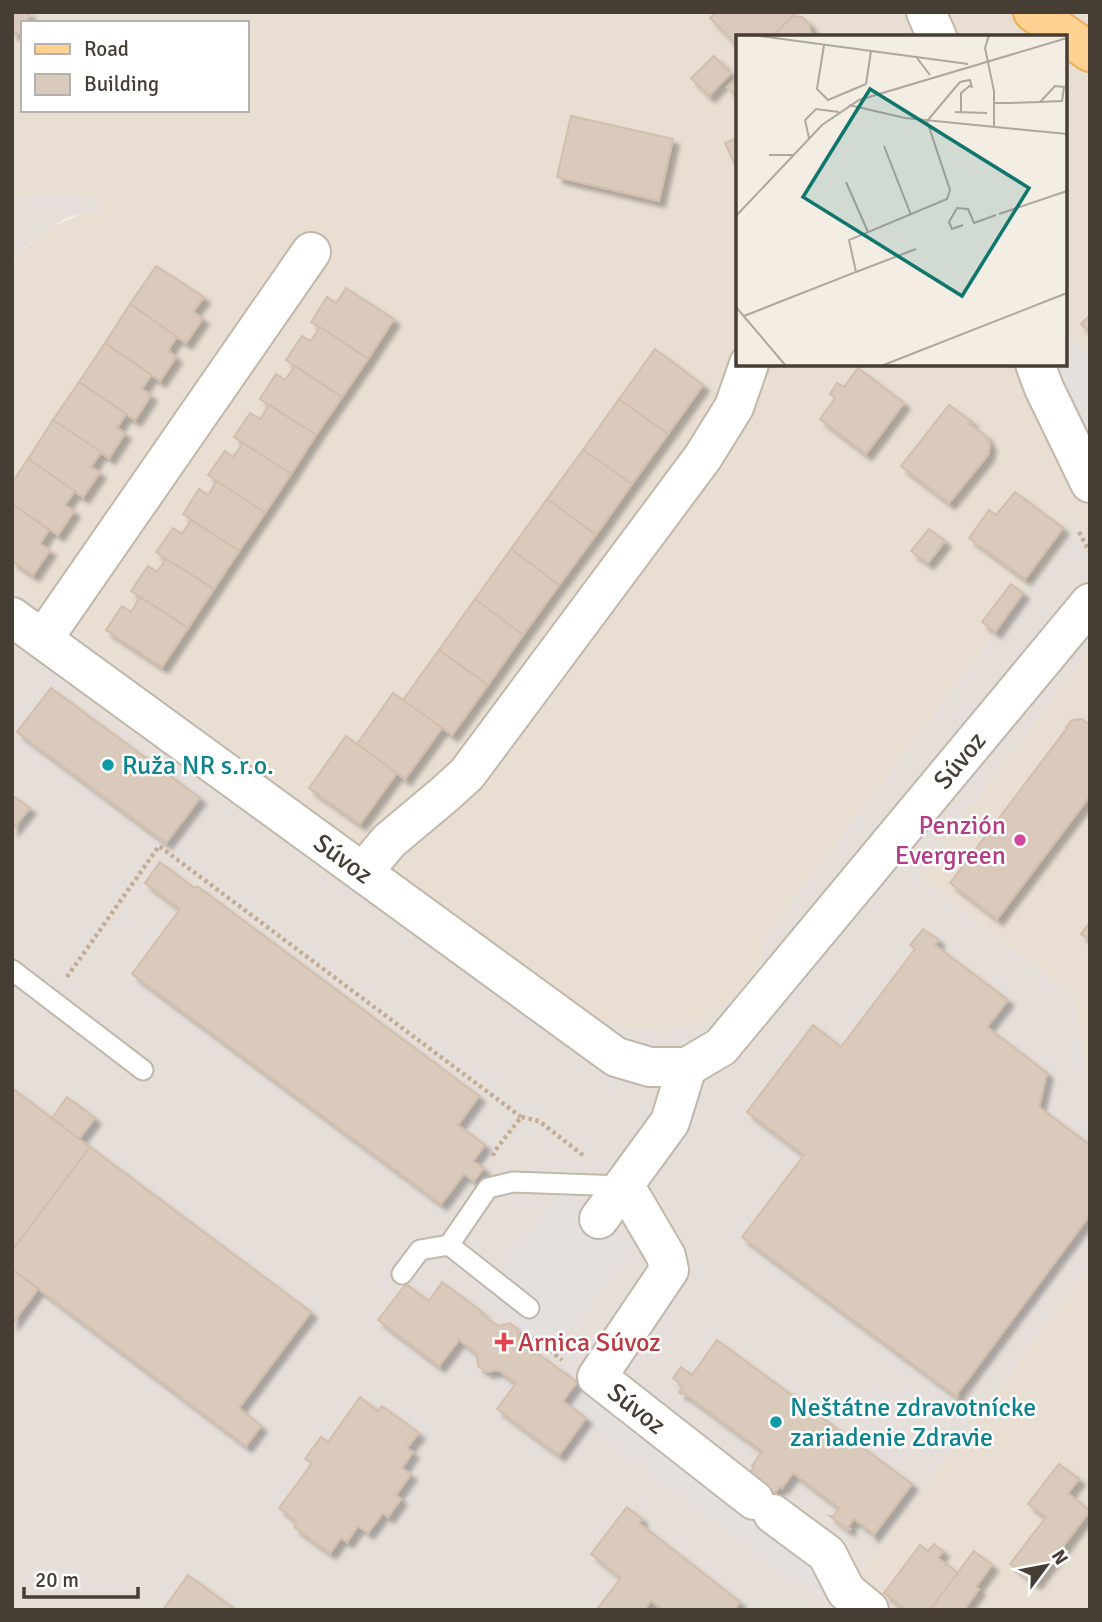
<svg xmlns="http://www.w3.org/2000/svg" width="1102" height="1622" font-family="Signika,sans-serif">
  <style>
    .residential { fill: #e8ded2; fill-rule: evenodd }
    .industrial { fill: #e6dfd9 }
    .parking { fill: #e4e0dd }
    .building { fill: #d9cabc; stroke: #d2beab; stroke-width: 2; filter: url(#shadow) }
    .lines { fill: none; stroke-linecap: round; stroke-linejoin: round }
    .service-casing { stroke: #c3b7a9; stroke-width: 23 }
    .minor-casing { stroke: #c3b7a9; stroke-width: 42 }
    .primary-casing { stroke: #edae59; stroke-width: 42 }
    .path { stroke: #c3ad96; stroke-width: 4.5; stroke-dasharray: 3.5 3.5; stroke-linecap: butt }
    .service { stroke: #fff; stroke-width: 19 }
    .minor { stroke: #fff; stroke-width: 38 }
    .primary { stroke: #ffd292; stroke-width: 38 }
    .culture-dot { fill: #0f9aa8; stroke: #fff; stroke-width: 2.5 }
    .hotel-dot { fill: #d1479c; stroke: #fff; stroke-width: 2.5 }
    .health-dot { fill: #e0444e; stroke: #fff; stroke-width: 2.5 }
    .labels { text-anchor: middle; stroke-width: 5; stroke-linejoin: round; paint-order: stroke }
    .street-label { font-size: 26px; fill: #463d34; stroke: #fff }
    .culture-label { font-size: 26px; fill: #0d838f; stroke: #fff; text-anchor: start }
    .hotel-label { font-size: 26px; fill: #b23c85; stroke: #fff; text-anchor: end }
    .health-label { font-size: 26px; fill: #be3a42; stroke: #fff; text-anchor: start }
    .inset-road { fill: none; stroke: #aea79e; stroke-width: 2 }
    .view { fill: #0f766e; fill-opacity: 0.15; stroke: #0f766e; stroke-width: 3.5 }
    .inset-edge { fill: none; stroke: #463d34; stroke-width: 3.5 }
  </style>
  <defs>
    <filter id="shadow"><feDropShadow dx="6" dy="6" stdDeviation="2" flood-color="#0004"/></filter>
  </defs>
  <rect width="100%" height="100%" fill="#f4ede4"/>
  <g class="residential">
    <path d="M12,12H1090V543L1073,512L1069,516V534L762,944L760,965L734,998L703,1020L665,1031L623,1028L597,1018L313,811L12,587V264L17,255L49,228L85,213L105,212L39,193L12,197ZM23,23H247V110H23ZM738,37H1065V364H738Z"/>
    <polygon points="1090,652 1090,1107 1075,997 919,876 1087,653"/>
    <polygon points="1090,1265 1090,1610 832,1610 924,1486 939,1469"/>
  </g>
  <g class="industrial">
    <polygon points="39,193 94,195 106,212 85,213 66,218 49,228 32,241 17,255 12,264 12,197"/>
    <polygon points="1073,511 1090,543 1090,652 1087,653 919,876 1075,997 1090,1107 1090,1265 939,1469 924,1486 832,1610 12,1610 12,587 313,811 570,1000 597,1018 623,1028 665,1031 703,1020 734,998 760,965 762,941 1069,534 1069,516"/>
  </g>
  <g class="parking">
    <polygon points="1065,332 1090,357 1090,483 1035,364 1065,364"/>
    <polygon points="564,1191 632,1246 550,1352 481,1297"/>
    <polygon points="587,1368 856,1578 835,1606 741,1538 563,1401"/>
  </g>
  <g class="building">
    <polygon points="12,12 29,12 27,23 23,23 23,34 12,33"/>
    <polygon points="716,12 793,12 794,15 772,37 738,37 738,46 710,18"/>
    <polygon points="794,15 796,17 802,17 810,25 810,31 815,37 772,37"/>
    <polygon points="714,56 731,73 709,96 691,78"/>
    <polygon points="738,77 738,97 727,87"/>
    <polygon points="571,116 673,139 659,201 557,177"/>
    <polygon points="738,137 738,171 725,143"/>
    <polygon points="156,266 204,297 193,312 203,318 186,343 130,304"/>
    <polygon points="346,288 394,319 368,359 311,322 327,297 336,303"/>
    <polygon points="130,304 177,337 168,350 176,357 160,381 105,343"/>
    <polygon points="1090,315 1090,333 1081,324"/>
    <polygon points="320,327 368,359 342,397 286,360 302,336 311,341"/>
    <polygon points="105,343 151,375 142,389 151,395 135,420 79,382"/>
    <polygon points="655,349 703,385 668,434 619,399"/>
    <polygon points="295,366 342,397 316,435 260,399 276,374 285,380"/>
    <polygon points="858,368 904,403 866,454 820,419 835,398 830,394 837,383 844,387"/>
    <polygon points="79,382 126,414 117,428 125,433 109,458 53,420"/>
    <polygon points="619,399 668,434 632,484 583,450"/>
    <polygon points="269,405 316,435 291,474 234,437 250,413 260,419"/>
    <polygon points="949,405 972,422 969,424 985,435 990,445 988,455 949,503 901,466"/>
    <polygon points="53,420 101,452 91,467 100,472 83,497 28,459"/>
    <polygon points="243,443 291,474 265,513 208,475 225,451 233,457"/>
    <polygon points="583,450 632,484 596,535 547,499"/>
    <polygon points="28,459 75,491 65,505 74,511 58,535 12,504 12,483"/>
    <polygon points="217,481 265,513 239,551 183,514 199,489 208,495"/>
    <polygon points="1015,492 1063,528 1025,579 969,538 989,510 996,515"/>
    <polygon points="547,499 596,535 559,585 511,549"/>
    <polygon points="12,504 49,530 40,544 50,550 33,575 12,561"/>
    <polygon points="191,520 239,551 214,589 156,552 173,528 182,534"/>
    <polygon points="929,529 945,541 928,563 911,551"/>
    <polygon points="511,549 559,585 523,635 475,599"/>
    <polygon points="166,559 214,589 188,628 131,591 148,566 157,572"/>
    <polygon points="1011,584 1023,593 995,632 982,622"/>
    <polygon points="140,597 188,628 162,667 106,630 122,606 131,612"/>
    <polygon points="475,599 523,635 488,685 439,650"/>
    <polygon points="439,650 488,685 452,735 403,700"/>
    <polygon points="51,688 200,798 166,843 17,732"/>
    <polygon points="393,693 442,728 405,779 357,744"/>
    <polygon points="1082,719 1090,725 1090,796 997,919 950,883 1067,728 1066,727 1072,720"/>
    <polygon points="346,736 397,773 360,824 309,788"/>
    <polygon points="12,795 30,808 12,830"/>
    <polygon points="160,862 194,888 197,886 479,1096 458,1125 485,1145 473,1161 484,1168 474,1181 464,1174 441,1204 132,974 180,909 145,883"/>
    <polygon points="1090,922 1090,940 1081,934"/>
    <polygon points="923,929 939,940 935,945 1008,1000 987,1027 1047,1073 1039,1107 1090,1145 1090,1215 957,1394 958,1395 957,1397 742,1237 804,1155 747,1112 813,1025 841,1047 915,949 910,945"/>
    <polygon points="12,1088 90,1147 12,1251"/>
    <polygon points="67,1097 95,1118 79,1139 52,1118"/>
    <polygon points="90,1147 311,1312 239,1408 261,1426 246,1446 12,1269 12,1251"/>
    <polygon points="12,1269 38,1289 12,1324"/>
    <polygon points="442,1282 482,1312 481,1314 498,1326 510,1323 518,1330 519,1342 536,1354 537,1353 577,1382 563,1401 586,1418 559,1455 497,1409 516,1383 498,1370 487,1372 478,1366 477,1354 471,1349 459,1340 439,1366 378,1320 406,1284 429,1301"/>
    <polygon points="717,1340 912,1484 873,1536 871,1534 872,1533 854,1519 848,1527 850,1529 848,1530 830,1516 833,1516 839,1508 793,1473 782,1488 780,1486 772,1497 746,1478 754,1467 752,1466 762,1451 682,1392 681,1394 679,1392 683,1386 673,1378 681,1367 692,1375"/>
    <polygon points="360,1397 378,1411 382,1406 419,1433 407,1448 413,1452 402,1468 411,1474 396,1495 401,1499 388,1517 383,1513 368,1533 358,1526 347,1542 341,1538 330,1553 294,1527 297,1522 279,1508 312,1463 305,1459 321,1437 328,1442"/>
    <polygon points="1059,1464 1079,1479 1068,1493 1090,1511 1035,1583 1010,1564 1046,1517 1028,1504"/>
    <polygon points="627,1507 642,1519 639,1523 740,1602 734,1610 663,1610 651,1601 644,1610 601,1610 598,1608 621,1578 591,1554"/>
    <polygon points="934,1544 943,1551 938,1558 958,1573 930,1610 906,1610 884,1593 920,1545 928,1551"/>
    <polygon points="974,1551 992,1565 976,1587 979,1589 964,1610 930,1610"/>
    <polygon points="188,1575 236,1610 163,1610"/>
  </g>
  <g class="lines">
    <defs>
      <g id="service">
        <polyline points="12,970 143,1070"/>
        <polyline points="402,1274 420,1250 449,1245"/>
        <polyline points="529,1308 449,1245 488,1188 513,1182 623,1186"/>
      </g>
      <g id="minor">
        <polyline points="926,12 937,37"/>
        <polyline points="1035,364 1044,388 1090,483"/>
        <path id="s1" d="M12,617L616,1057L650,1067H687L721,1047L1090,603"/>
        <polyline points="43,639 311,252"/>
        <polyline points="363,872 389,841 445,794 467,774 703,457 734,407 749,364"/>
        <path id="s2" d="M625,1186L666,1256L669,1270L597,1377L754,1500"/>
        <polyline points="599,1219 670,1122 687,1067"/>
        <polyline points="773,1514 827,1554 846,1591 869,1610"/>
      </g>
      <polyline id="primary" points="1033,12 1090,52"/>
    </defs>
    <use href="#service" class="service-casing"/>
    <use href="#minor" class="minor-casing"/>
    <use href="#primary" class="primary-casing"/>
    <g class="path">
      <polyline points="1079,532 1090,552"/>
      <polyline points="67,977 159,846 521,1117"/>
      <polyline points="493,1156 494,1152 521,1117 539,1121 584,1156"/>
      <polyline points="533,1337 562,1360"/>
    </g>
    <use href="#service" class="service"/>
    <use href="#minor" class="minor"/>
    <use href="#primary" class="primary"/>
  </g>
  <g class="culture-dot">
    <circle cx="108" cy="765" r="7"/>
    <circle cx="776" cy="1422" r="7"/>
  </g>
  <circle class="hotel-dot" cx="1020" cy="840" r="7"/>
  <path class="health-dot" d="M500.5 1331.5h7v7h7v7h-7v7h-7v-7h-7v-7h7z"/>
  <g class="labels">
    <g class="street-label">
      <text dy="9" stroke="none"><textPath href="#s1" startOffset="1232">Súvoz</textPath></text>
      <text dy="9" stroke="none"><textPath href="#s1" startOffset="410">Súvoz</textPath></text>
      <text dy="9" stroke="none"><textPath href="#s2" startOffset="275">Súvoz</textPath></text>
    </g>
    <g class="culture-label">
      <text x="122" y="774">Ruža NR s.r.o.</text>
      <text x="790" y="1416">Neštátne zdravotnícke<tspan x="790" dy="30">zariadenie Zdravie</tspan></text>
    </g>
    <g class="hotel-label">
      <text x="1006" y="834">Penzión<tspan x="1006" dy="30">Evergreen</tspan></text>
    </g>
    <g class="health-label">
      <text x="518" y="1351">Arnica Súvoz</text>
    </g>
  </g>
  <g transform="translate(736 35)">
    <rect width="331" height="331" fill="#f4ede4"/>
    <path class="inset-road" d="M17,0L232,29M253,0L249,13L258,56V91M88,10L81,54L92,65L130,49M181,23L194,40M130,49L135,16M259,68H273L304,67L326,66L328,52L319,51L304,67M113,70L169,83L331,99M219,77L251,78M225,78V58L236,49M73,103L69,85L80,74L103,77M148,111L175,180M33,120H57M110,147L132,197M263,179L331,156M0,181L86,90L123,65L331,3M227,190L216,194L213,187L221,173L232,174L238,188L260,180M120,237L180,214M0,272L50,331M8,281L120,237L113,205L211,164L214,155L191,86L224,47L234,45L236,53M145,331L331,258"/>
    <path class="view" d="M134,54L293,153L226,261L67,162Z"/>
    <rect width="331" height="331" class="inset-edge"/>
  </g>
  <rect width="1102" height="1622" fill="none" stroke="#463d34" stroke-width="28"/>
  <rect x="21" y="21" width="228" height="91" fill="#ffffff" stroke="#b5b1ae" stroke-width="2"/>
  <rect x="35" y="44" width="35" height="10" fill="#ffd292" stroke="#b5b1ae" stroke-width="2"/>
  <text x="84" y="56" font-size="21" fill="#463d34">Road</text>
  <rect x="35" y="74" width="35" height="21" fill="#d9cabc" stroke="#b5b1ae" stroke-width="2"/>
  <text x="84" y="91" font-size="21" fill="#463d34">Building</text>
  <g transform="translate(1046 1566) rotate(58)" stroke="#ffffff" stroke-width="5" paint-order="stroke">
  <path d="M0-5L12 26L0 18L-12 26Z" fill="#463d34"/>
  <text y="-10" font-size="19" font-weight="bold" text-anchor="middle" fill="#463d34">N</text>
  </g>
  <path d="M24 1587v10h114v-10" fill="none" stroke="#463d34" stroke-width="3.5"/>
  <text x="35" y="1587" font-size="21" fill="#463d34" stroke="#ffffff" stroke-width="5" paint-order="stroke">20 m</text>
</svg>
